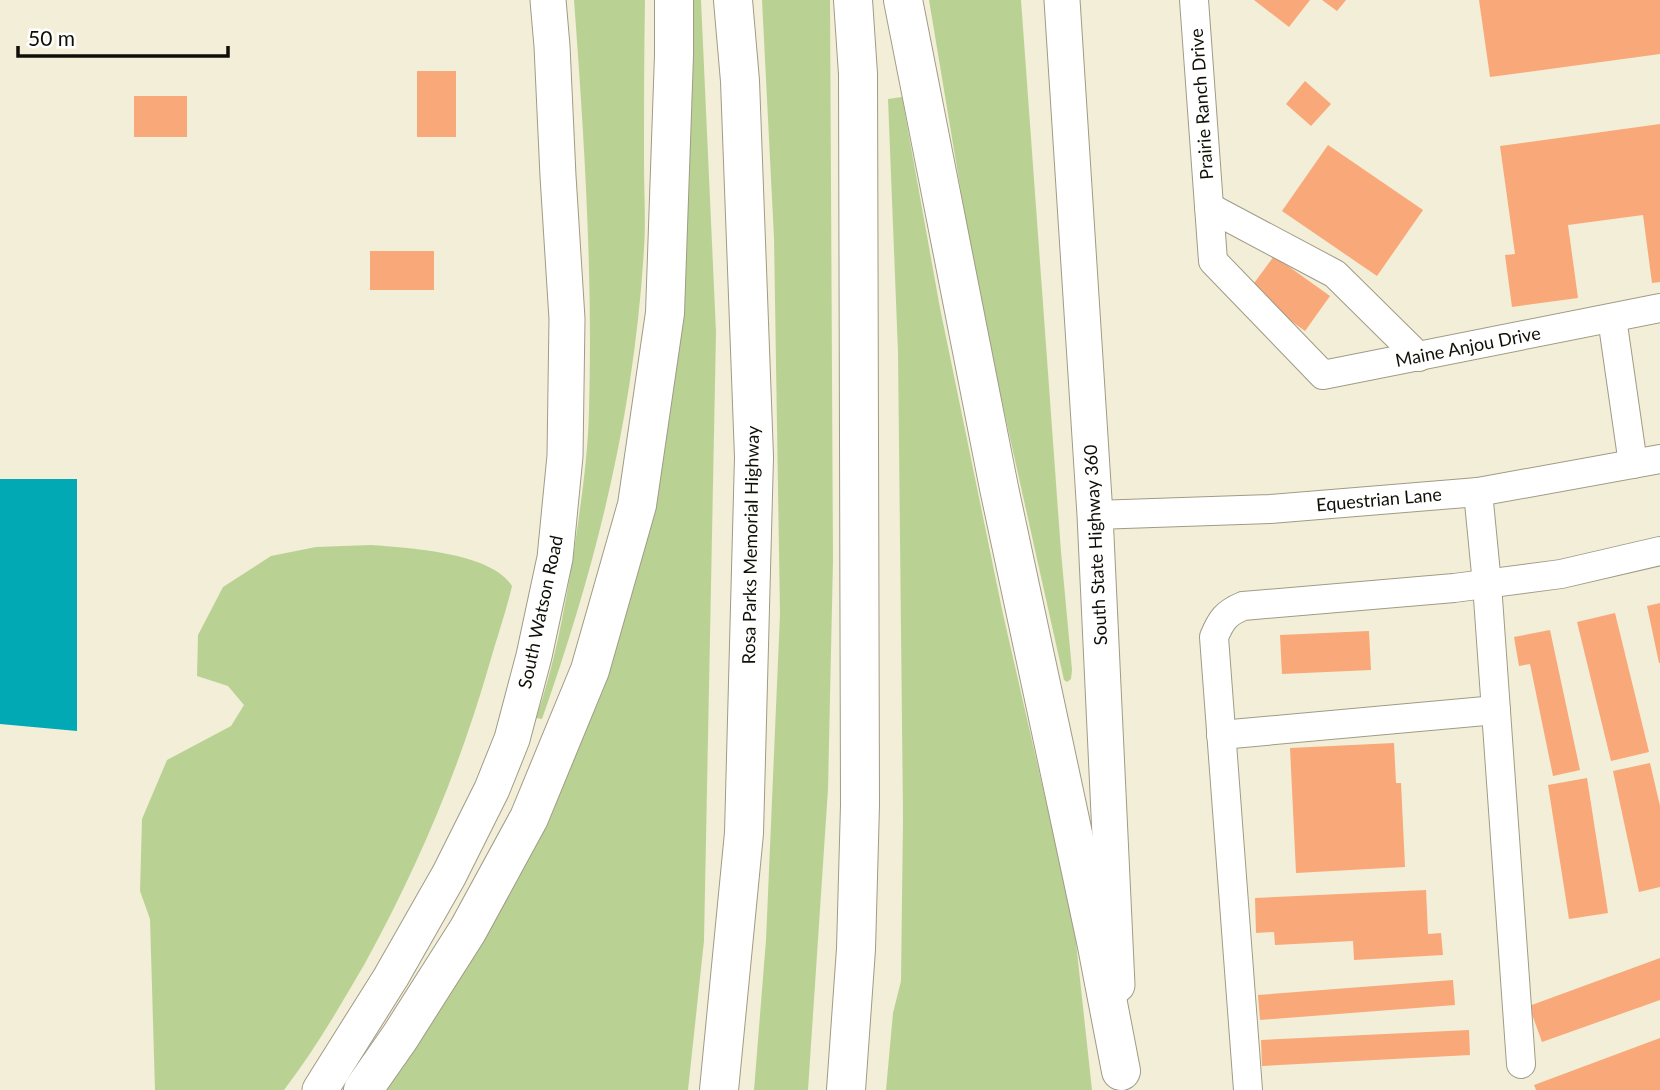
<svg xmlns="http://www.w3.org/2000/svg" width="1660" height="1090" font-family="Lato,sans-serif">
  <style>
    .green { fill: #b9d294 }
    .water { fill: #00a9b3 }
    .building { fill: #f9a879 }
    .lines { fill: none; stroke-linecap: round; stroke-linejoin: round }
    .minor-casing { stroke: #a09b86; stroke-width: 30 }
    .major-casing { stroke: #a09b86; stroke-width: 37 }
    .highway-casing { stroke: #a09b86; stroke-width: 40 }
    .minor { stroke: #fff; stroke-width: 28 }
    .major { stroke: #fff; stroke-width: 35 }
    .highway { stroke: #fff; stroke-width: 38 }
    .labels { text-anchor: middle; stroke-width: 5; stroke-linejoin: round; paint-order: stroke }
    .street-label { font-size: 18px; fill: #100f07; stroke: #fff }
  </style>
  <rect width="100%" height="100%" fill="#f3eed7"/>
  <g class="green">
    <path d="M574,0H645C644,55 644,110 644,164C644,192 646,221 644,249C634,414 597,563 542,719L536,718C554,667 564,612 573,558C580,509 588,459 589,410C593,274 584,135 574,0Z"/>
    <polygon points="687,0 701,0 716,332 704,941 688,1090 376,1090 594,708"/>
    <polygon points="762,0 830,0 833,560 828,789 808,1090 754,1090 766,940 780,614 774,238"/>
    <polygon points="929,0 1021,0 1061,552 1072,670 1071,679 1067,682 1064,680 996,375 966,222"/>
    <polygon points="902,97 940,308 1003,614 1074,924 1092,1090 886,1090 893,1013 901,981 903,817 898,352 888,99"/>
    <path d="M371,545C408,548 491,552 512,586C506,612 497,637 490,662C459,770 418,867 364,965C339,1008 314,1051 284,1090H155L150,919L140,891L142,819L167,760L231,726L244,705L228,686L197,676L198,635L223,587L271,556L316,547Z"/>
  </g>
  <polygon class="water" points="0,479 77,479 77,731 0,724"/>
  <g class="building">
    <polygon points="1254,0 1310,0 1289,27"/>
    <polygon points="1322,0 1346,0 1337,11"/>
    <polygon points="1479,0 1660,0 1660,54 1490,77"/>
    <rect x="417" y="71" width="39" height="66"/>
    <polygon points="1305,81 1331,104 1311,126 1286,104"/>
    <rect x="134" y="96" width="53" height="41"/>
    <polygon points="1660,124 1660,282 1652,283 1643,215 1568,225 1578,298 1512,307 1505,255 1515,254 1500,146"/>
    <polygon points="1328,145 1423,210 1377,276 1282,211"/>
    <rect x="370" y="251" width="64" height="39"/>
    <polygon points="1274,256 1330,296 1305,331 1249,290"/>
    <polygon points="1660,603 1660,663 1659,663 1647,606"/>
    <polygon points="1615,613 1649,752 1611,761 1577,622"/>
    <polygon points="1550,630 1580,770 1553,776 1530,664 1519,666 1514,637"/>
    <polygon points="1369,631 1371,670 1282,674 1280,635"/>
    <polygon points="1394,743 1396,783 1401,783 1405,867 1296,873 1290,748"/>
    <polygon points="1650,763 1660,806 1660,887 1639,892 1613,771"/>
    <polygon points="1587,778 1608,913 1569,919 1548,785"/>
    <polygon points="1426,890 1428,934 1441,933 1443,955 1354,960 1353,941 1275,945 1274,932 1256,933 1255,898"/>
    <polygon points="1660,958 1660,1000 1542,1042 1529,1006"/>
    <polygon points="1453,980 1455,1005 1260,1020 1258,995"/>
    <polygon points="1469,1030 1470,1055 1262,1066 1261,1040"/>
    <polygon points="1660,1038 1660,1090 1536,1090 1534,1085"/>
  </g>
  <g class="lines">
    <defs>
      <g id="minor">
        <polyline points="1194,0 1213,261 1323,375 1660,308"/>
        <polyline points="1209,207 1335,274 1419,357"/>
        <polyline points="1612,318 1633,464"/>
        <polyline points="1478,492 1487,584 1521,1064"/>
        <polyline points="1095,515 1270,509 1478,492 1660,459"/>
        <polyline points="1221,735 1496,710"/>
        <path d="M1248,1090L1214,637C1221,620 1226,613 1243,606L1454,588L1561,574L1660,551"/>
      </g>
      <g id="major">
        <polyline points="1062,0 1095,515 1117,985"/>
        <polyline points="320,1090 391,977 449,875 492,789 512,739 534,656 555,558 565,456 567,319 558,176 552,46 548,0"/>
      </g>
      <g id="highway">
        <polyline points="903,0 999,488 1097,946 1121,1071"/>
        <polyline points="363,1090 400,1037 468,930 529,818 590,670 637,505 665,313 674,55 674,0"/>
        <polyline points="719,1090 744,833 754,457 740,81 733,0"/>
        <polyline points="846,1090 856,949 860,805 858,74 853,0"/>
      </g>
    </defs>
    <use href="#minor" class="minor-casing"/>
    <use href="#major" class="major-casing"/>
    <use href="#highway" class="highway-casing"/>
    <use href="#minor" class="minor"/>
    <use href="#major" class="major"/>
    <use href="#highway" class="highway"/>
  </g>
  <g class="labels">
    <g class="street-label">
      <text transform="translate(1202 104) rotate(-94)" y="6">Prairie Ranch Drive</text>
      <text transform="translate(1468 347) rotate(-11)" y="6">Maine Anjou Drive</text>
      <text transform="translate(1379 500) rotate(-5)" y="6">Equestrian Lane</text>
      <text transform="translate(751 545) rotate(-89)" y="6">Rosa Parks Memorial Highway</text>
      <text transform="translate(1096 545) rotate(-93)" y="6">South State Highway 360</text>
      <text transform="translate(541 612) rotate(-78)" y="6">South Watson Road</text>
    </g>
  </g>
  <path d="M18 46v10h210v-10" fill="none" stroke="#100f07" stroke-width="3.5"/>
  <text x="28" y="46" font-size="21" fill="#100f07" stroke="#ffffff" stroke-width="5" paint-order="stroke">50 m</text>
</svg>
